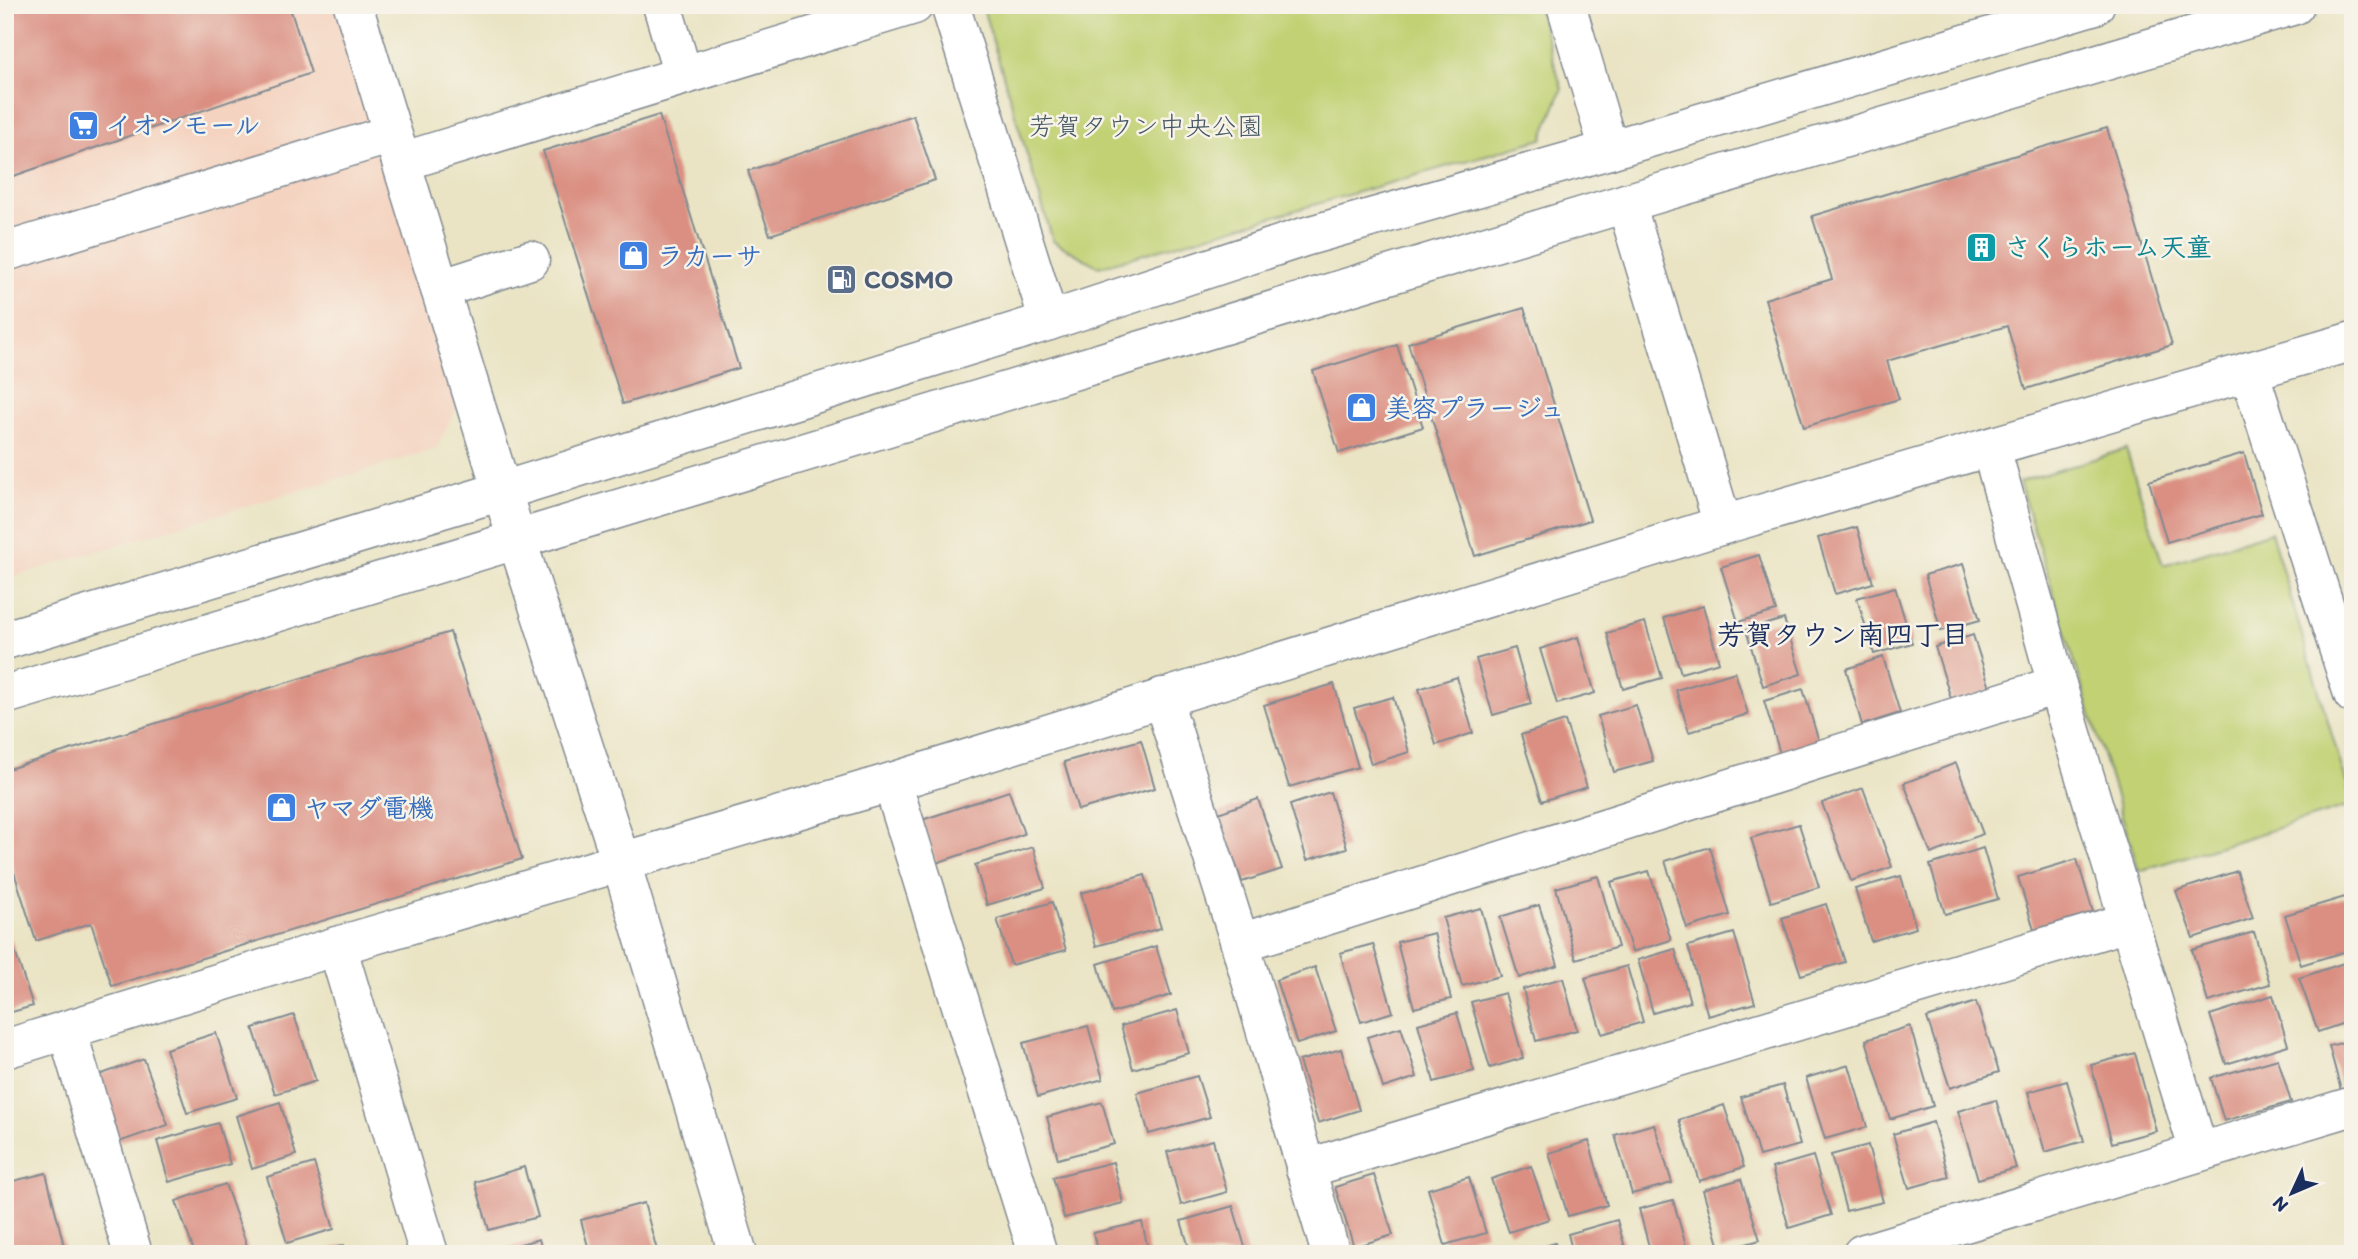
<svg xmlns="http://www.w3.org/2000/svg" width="2358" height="1259" font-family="Itim,'Klee One',sans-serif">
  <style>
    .built { fill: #f4d3c0 }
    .green { fill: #c1d173; stroke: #6e8068; stroke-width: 2 }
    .building { fill: #da8f82 }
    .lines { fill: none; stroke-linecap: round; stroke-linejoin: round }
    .minor-casing { stroke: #828a91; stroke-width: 41 }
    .minor { stroke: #fff; stroke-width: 38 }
    .labels { text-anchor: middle; stroke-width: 5; stroke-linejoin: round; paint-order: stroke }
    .shop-label { font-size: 26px; font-weight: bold; fill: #366cbe; stroke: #f7f3e8; text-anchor: start }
    .park-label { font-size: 26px; fill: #445863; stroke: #f7f3e8 }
    .culture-label { font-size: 26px; font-weight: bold; fill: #0d838f; stroke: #f7f3e8; text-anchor: start }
    .service-label { font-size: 26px; font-weight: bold; fill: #4e5e75; stroke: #f7f3e8; text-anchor: start }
    .neighbourhood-label { font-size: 28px; font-weight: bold; fill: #1b2f5e; stroke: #f7f3e8 }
  </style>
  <rect width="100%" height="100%" fill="#f7f3e8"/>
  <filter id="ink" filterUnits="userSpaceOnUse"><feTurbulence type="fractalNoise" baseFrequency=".0143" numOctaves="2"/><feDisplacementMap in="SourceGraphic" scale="14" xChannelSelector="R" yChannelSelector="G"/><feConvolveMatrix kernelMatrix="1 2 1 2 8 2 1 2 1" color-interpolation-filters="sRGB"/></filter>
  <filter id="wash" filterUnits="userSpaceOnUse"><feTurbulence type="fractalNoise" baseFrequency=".00686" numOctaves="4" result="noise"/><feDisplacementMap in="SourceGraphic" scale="28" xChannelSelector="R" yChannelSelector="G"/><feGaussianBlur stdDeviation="1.57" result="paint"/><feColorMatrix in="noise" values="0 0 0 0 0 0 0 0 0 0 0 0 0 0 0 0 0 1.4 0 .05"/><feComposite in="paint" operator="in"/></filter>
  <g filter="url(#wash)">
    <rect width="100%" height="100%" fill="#eae4c4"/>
    <polygon class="built" points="5,5 340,5 458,405 436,449 5,579"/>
    <g class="green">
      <polygon points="982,5 1537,5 1562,89 1542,139 1099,267 1053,241"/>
      <polygon points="2126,449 2163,565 2271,532 2353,805 2139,871 2019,482"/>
    </g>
    <g id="blocks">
      <g class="building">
        <polygon points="5,5 289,5 311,73 5,179"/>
        <polygon points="659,115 739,368 623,404 543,151"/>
        <polygon points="913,115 935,180 770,235 748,171"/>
        <polygon points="2107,128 2172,345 2026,389 2007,326 1887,361 1899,399 1804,427 1765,299 1832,279 1812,216"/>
        <polygon points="1524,308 1590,520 1475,556 1408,343"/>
        <polygon points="1397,345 1423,427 1339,453 1313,371"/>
        <polygon points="2244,453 2262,514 2167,542 2149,481"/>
        <polygon points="1857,527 1873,583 1835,594 1818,538"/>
        <polygon points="1759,555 1776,611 1738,622 1721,567"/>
        <polygon points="1963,564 1980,620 1941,631 1925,575"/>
        <polygon points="1895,587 1912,643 1874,654 1857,598"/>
        <polygon points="1703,606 1719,662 1681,673 1664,618"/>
        <polygon points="1784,619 1801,674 1763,686 1746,630"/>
        <polygon points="1645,622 1662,678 1623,689 1607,633"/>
        <polygon points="450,632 522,859 112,986 91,923 36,941 5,844 5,770"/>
        <polygon points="1973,635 1991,691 1952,702 1935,647"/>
        <polygon points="1578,637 1595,693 1557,704 1540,649"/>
        <polygon points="1515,648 1531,704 1493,715 1476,659"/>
        <polygon points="1883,657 1900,713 1862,725 1846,669"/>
        <polygon points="1735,672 1748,714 1689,732 1676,690"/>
        <polygon points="1457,677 1473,733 1436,745 1419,689"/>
        <polygon points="1334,684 1358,767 1289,787 1264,705"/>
        <polygon points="1803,689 1820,745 1781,757 1764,701"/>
        <polygon points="1393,697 1409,752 1371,764 1354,708"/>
        <polygon points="1636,705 1653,761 1614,772 1598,716"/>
        <polygon points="1565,721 1587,787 1542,801 1521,735"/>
        <polygon points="1141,740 1155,788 1078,810 1064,762"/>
        <polygon points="1956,763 1983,834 1931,854 1904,783"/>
        <polygon points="1863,788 1892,867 1851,881 1822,803"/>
        <polygon points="1009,791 1024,834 936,863 922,820"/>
        <polygon points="1330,792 1347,848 1307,860 1290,805"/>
        <polygon points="1258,799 1282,869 1242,882 1218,813"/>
        <polygon points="1799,824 1819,887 1771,902 1751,838"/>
        <polygon points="1033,847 1045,888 987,905 975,865"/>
        <polygon points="1710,847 1730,915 1687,928 1665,861"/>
        <polygon points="1983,848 1998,899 1945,914 1930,865"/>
        <polygon points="2077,859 2093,912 2034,930 2018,877"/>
        <polygon points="1649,871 1671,940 1632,952 1611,882"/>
        <polygon points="2237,871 2253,918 2193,938 2176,891"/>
        <polygon points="1145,875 1161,928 1096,946 1081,893"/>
        <polygon points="1598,876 1618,947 1576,959 1556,888"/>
        <polygon points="1901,876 1916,928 1871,941 1855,889"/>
        <polygon points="2345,897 2353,922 2353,949 2301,965 2285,915"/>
        <polygon points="1052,902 1066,950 1011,965 997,919"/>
        <polygon points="1826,904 1845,962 1801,975 1782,918"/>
        <polygon points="1539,905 1558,965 1519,978 1500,917"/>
        <polygon points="1481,908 1500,976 1462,986 1443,918"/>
        <polygon points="5,921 33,1006 5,1014"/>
        <polygon points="2254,932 2270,984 2208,1002 2192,950"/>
        <polygon points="1434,933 1451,999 1414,1008 1397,942"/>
        <polygon points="1734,933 1755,1003 1708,1016 1688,946"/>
        <polygon points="1373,944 1393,1012 1361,1022 1340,953"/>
        <polygon points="1156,946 1171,995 1112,1013 1098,964"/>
        <polygon points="1675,949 1690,1002 1653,1013 1638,960"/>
        <polygon points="2353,960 2353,1020 2318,1032 2299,978"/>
        <polygon points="1627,966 1643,1022 1602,1034 1585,978"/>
        <polygon points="1315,967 1336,1031 1297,1044 1276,980"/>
        <polygon points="1563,978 1577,1030 1536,1041 1523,989"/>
        <polygon points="1505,993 1523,1058 1490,1068 1471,1002"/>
        <polygon points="2273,995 2288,1045 2226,1064 2210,1015"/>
        <polygon points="1976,1002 1999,1072 1950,1088 1927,1018"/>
        <polygon points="1177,1010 1189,1053 1133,1069 1121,1026"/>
        <polygon points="1457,1013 1474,1071 1434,1082 1418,1024"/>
        <polygon points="294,1015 316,1081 275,1094 253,1028"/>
        <polygon points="1088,1026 1103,1079 1038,1097 1023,1043"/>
        <polygon points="1910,1026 1933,1106 1890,1119 1866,1040"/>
        <polygon points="1401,1027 1417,1077 1383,1088 1367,1037"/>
        <polygon points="216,1033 237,1098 187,1113 166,1049"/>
        <polygon points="2353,1040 2353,1087 2341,1090 2329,1046"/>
        <polygon points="1341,1049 1359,1110 1318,1123 1299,1061"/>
        <polygon points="2135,1053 2156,1131 2112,1143 2091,1065"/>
        <polygon points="144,1059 168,1125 119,1142 96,1076"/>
        <polygon points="2278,1059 2291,1102 2224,1121 2211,1078"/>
        <polygon points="1849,1065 1867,1127 1825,1139 1806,1078"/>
        <polygon points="1197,1076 1210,1117 1149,1134 1137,1093"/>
        <polygon points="2067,1081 2084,1141 2045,1152 2028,1092"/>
        <polygon points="1783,1085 1800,1145 1759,1156 1741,1097"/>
        <polygon points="1996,1100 2016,1168 1978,1179 1958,1111"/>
        <polygon points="280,1102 296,1155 252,1169 236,1116"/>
        <polygon points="1102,1102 1114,1144 1058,1159 1047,1117"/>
        <polygon points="1724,1105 1744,1167 1699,1181 1679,1120"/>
        <polygon points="1933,1122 1949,1177 1909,1188 1893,1134"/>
        <polygon points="218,1123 230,1164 169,1182 157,1141"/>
        <polygon points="1654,1124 1672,1183 1632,1194 1615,1135"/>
        <polygon points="1213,1140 1227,1192 1181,1205 1167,1152"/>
        <polygon points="1589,1141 1607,1205 1568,1216 1549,1153"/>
        <polygon points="1868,1145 1883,1202 1846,1211 1831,1155"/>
        <polygon points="1813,1156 1831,1215 1789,1228 1772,1168"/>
        <polygon points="1113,1162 1123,1203 1064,1218 1053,1177"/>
        <polygon points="314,1163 334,1229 287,1243 267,1177"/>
        <polygon points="1531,1166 1549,1219 1509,1232 1491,1179"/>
        <polygon points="524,1167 538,1217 489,1230 475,1182"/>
        <polygon points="46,1173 66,1254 9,1254 5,1239 5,1183"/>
        <polygon points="1374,1175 1393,1235 1354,1247 1335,1187"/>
        <polygon points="1469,1177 1486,1233 1445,1245 1428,1189"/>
        <polygon points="1741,1179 1760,1240 1721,1251 1703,1190"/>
        <polygon points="225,1184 250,1254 195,1254 176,1201"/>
        <polygon points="1673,1200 1688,1253 1651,1254 1639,1209"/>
        <polygon points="644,1203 658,1254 590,1254 581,1220"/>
        <polygon points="1233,1206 1247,1254 1191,1254 1181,1221"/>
        <polygon points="1617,1220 1627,1254 1573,1254 1568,1234"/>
        <polygon points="1142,1222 1149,1254 1098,1254 1093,1233"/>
        <polygon points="539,1239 543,1254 495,1254 494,1251"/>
        <polygon points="1555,1243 1558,1254 1520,1254 1520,1253"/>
        <polygon points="344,1245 347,1254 319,1254 319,1253"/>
      </g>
    </g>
  </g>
  <g filter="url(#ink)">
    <use href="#blocks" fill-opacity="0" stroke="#828a91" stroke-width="2"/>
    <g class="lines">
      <defs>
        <g id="minor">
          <polyline points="353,5 517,540 621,862 738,1254"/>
          <polyline points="662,5 683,75"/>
          <polyline points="950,5 1049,321"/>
          <polyline points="1566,5 1609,150"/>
          <polyline points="401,162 914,5"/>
          <polyline points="1626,203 1723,525"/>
          <polyline points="5,252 392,134"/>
          <polyline points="440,289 530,260"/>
          <polyline points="2249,371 2353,694"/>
          <polyline points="1991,448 2057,685 2199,1152"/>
          <polyline points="5,640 502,491 1049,321 1304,237 1609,150 2095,5"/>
          <polyline points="5,695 1626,203 2295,5"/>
          <polyline points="1162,697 1240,943 1331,1254"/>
          <polyline points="892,782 1038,1254"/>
          <polyline points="1240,943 2057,685"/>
          <polyline points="337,946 429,1254"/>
          <polyline points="67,1030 133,1254"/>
          <polyline points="5,1049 337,946 892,782 1723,525 2353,341"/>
          <polyline points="1305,1169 2128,922"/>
          <polyline points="1862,1254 2353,1106"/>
        </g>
      </defs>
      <use href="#minor" class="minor-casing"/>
      <use href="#minor" class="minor"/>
    </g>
  </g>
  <defs>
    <symbol id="supermarket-square" viewBox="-11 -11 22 22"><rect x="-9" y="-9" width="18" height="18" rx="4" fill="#3f7fe0" stroke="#f7f3e8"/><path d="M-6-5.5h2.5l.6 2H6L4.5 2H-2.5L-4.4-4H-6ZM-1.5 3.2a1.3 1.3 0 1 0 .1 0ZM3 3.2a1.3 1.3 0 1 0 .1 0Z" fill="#fff"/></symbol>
    <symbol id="building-square" viewBox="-11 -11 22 22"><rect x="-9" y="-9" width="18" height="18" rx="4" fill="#0f9aa8" stroke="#f7f3e8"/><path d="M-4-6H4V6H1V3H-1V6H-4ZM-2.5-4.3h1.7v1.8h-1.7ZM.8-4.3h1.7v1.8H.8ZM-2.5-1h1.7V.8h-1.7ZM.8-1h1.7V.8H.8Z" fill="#fff"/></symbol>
    <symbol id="shop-square" viewBox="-11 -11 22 22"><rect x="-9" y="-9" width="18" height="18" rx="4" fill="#3f7fe0" stroke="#f7f3e8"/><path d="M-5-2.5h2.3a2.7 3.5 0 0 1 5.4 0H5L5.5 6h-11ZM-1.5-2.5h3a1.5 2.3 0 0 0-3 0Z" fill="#fff"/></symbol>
    <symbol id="fuel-square" viewBox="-11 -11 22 22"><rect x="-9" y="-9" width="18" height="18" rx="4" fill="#5c6f8a" stroke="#f7f3e8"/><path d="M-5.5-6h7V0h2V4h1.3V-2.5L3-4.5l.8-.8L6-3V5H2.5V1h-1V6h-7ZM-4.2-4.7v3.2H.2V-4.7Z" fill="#fff"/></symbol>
  </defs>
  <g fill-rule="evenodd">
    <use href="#supermarket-square" x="66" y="108" width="35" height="35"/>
    <use href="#building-square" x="1964" y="230" width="35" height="35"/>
    <use href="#shop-square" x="616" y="238" width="35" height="35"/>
    <use href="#fuel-square" x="824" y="262" width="35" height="35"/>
    <use href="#shop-square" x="1344" y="390" width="35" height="35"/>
    <use href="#shop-square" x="264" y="790" width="35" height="35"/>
  </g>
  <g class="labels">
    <g class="shop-label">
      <text x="106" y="134">イオンモール</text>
      <text x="657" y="265">ラカーサ</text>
      <text x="1385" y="417">美容プラージュ</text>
      <text x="304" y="817">ヤマダ電機</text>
    </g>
    <g class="park-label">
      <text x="1146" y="135">芳賀タウン中央公園</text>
    </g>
    <g class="culture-label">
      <text x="2005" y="256">さくらホーム天童</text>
    </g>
    <g class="service-label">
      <text x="864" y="288">COSMO</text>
    </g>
    <g class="neighbourhood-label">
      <text x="1843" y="644">芳賀タウン南四丁目</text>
    </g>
  </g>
  <rect width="2358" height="1259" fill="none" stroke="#f7f3e8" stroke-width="28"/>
  <g transform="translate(2292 1193) rotate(226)" stroke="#f7f3e8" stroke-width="5" paint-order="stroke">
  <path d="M0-5L12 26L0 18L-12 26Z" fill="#1b2f5e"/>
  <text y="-10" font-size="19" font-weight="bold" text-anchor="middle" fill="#1b2f5e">N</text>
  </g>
</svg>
